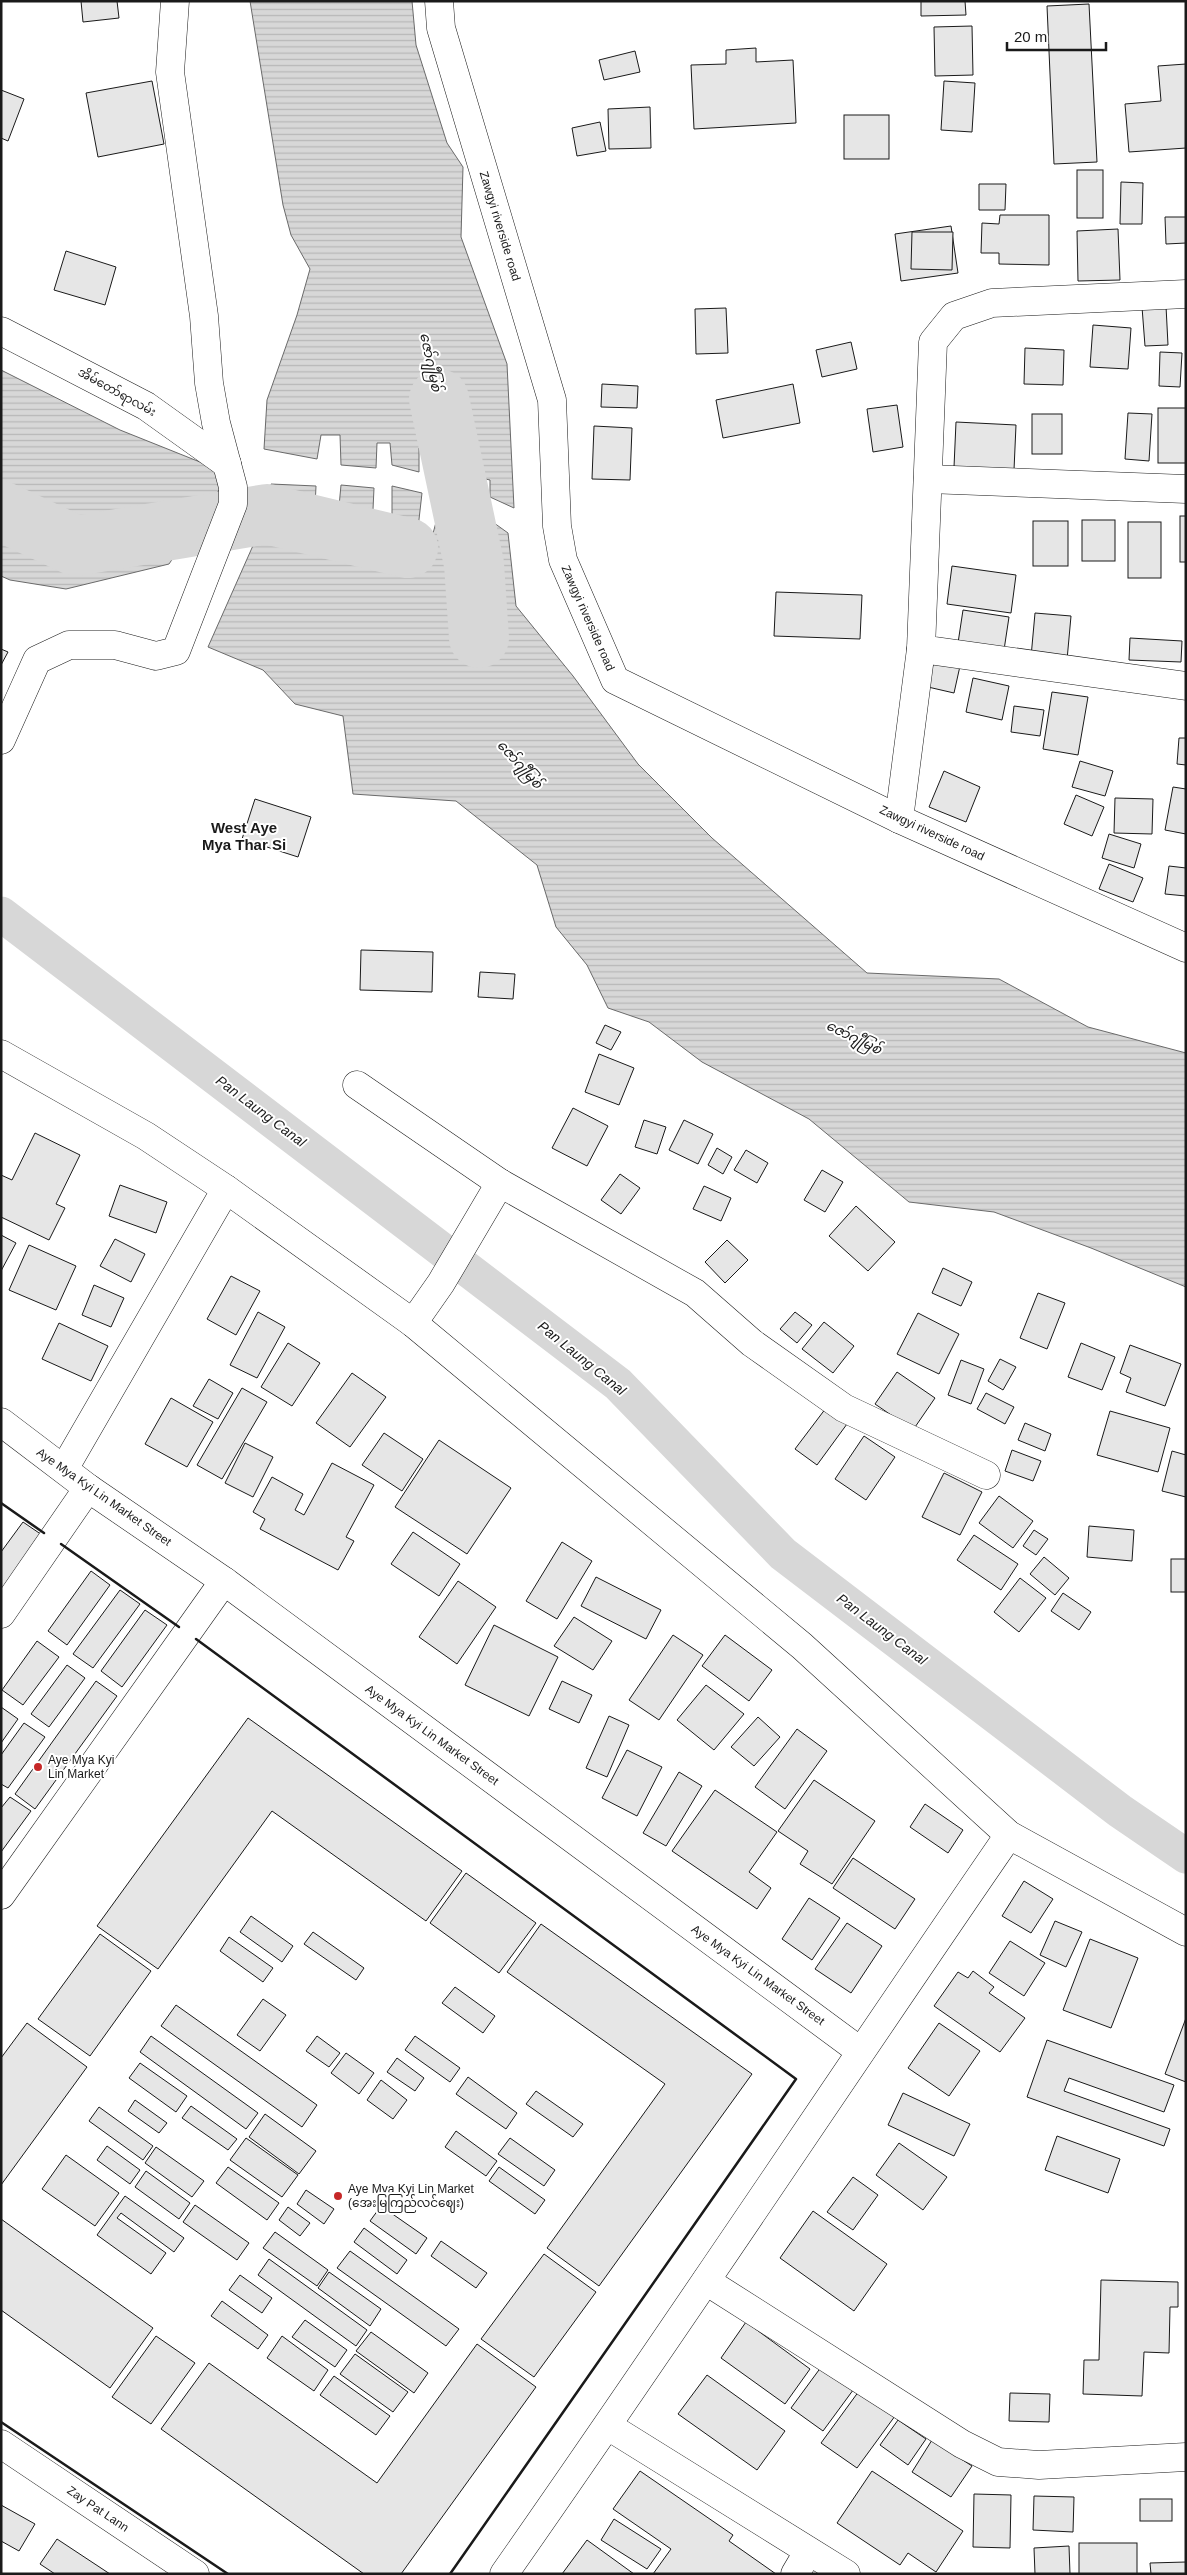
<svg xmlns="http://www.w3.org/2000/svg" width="1187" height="2575" font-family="Helvetica,'Noto Sans Myanmar',sans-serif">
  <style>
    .water { fill: url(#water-rules); stroke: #6a6a6a }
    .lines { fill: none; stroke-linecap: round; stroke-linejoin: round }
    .canal { stroke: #d7d7d7; stroke-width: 35 }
    .river { stroke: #d7d7d7; stroke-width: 60 }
    .building { fill: #e6e6e6; stroke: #1a1a1a }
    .minor-casing { stroke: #1a1a1a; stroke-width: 29 }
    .tertiary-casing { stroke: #1a1a1a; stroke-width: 29 }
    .minor { stroke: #fff; stroke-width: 28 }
    .tertiary { stroke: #fff; stroke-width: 28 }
    .wall { stroke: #1a1a1a; stroke-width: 2.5 }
    .poi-dot { fill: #c62828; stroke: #fff; stroke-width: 2 }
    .labels { text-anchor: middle; stroke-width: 4; stroke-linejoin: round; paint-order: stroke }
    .street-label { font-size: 12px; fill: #1a1a1a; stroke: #fff }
    .poi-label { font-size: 12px; fill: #1a1a1a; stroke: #fff; text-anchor: start }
    .water-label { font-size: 14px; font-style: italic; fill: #1a1a1a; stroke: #fff }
    .quarter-label { font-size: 15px; font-weight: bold; fill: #1a1a1a; stroke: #fff }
  </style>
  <defs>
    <pattern id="water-rules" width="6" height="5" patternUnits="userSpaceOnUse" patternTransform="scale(1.25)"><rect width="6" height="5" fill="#d7d7d7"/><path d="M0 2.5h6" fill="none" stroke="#b8b8b8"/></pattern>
  </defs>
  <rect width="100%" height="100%" fill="#fff"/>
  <g class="water">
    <polygon points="250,1 412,1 416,45 447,143 463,167 461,237 507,364 514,508 490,497 490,480 472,476 471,487 444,475 446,458 419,448 419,472 392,465 390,443 377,443 376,468 341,465 340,435 321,435 317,459 264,449 267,400 297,315 310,269 291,235 283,205"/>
    <polygon points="1,370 120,430 230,474 169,564 66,589 10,580 1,576"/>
    <polygon points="271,484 316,486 314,529 337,528 341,485 374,488 372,531 392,532 392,486 422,493 417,537 431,541 443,496 467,507 459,549 478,557 483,515 508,533 516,606 573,676 638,764 712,838 867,973 999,979 1088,1027 1186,1053 1186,1287 1091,1248 994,1212 909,1202 809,1119 702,1062 649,1022 608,1008 587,965 556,927 537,865 456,801 353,794 343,716 295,704 263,670 208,647 267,514 272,495"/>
  </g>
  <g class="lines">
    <polyline class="canal" points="1,914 618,1384 783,1554 1120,1811 1186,1856"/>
    <g class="river">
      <polyline points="439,399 474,564 479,638"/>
      <polyline points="1,511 76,546 267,514 408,548"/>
    </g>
  </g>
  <g class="building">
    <polygon points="81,1 117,1 119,18 83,22"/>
    <polygon points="921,1 965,1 966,15 921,16"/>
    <polygon points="1089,4 1097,162 1054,164 1047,6"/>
    <polygon points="972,26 973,75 935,76 934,27"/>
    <polygon points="756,48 756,62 793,60 796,123 694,129 691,65 726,64 726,50"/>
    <polygon points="635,51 640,72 604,80 599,60"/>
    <polygon points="1186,64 1186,148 1129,152 1125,104 1161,101 1158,66"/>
    <polygon points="152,81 164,144 98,157 86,93"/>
    <polygon points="944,81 975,83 972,132 941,130"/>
    <polygon points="1,90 24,99 8,141 1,138"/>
    <polygon points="650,107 651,148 609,149 608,109"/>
    <rect x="844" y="115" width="45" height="44"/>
    <polygon points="600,122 606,151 577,156 572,128"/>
    <rect x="1077" y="170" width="26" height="48"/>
    <polygon points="1121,182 1143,183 1142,224 1120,224"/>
    <polygon points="979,184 1006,184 1005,210 979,210"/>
    <polygon points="1000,215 1049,215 1049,265 999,264 999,253 981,253 982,223 999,224"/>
    <polygon points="1165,217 1186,217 1186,243 1166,244"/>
    <polygon points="951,226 958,273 901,281 895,234"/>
    <polygon points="1118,229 1120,280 1078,281 1077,231"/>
    <polygon points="912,232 953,232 952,270 911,269"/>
    <polygon points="66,251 116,267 105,305 54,290"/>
    <polygon points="1166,306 1168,345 1145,346 1142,307"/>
    <polygon points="726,308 728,353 696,354 695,309"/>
    <polygon points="1093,325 1131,328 1128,369 1090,367"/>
    <polygon points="851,342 857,369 822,377 816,350"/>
    <polygon points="1025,348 1064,350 1063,385 1024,384"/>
    <polygon points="1160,352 1182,353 1180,387 1159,386"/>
    <polygon points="602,384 638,386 637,408 601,407"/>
    <polygon points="793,384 800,423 723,438 716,400"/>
    <polygon points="897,405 903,447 873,452 867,409"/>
    <rect x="1158" y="408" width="28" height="55"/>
    <polygon points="1128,413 1152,414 1149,461 1125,459"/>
    <rect x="1032" y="414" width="30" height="40"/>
    <polygon points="956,422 1016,425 1014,470 954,467"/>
    <polygon points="594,426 632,428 630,480 592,479"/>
    <rect x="1180" y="516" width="6" height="46"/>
    <rect x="1082" y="520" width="33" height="41"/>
    <rect x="1033" y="521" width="35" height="45"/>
    <rect x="1128" y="522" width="33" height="56"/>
    <polygon points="952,566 1016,575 1011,613 947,604"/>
    <polygon points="776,592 862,595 860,639 774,636"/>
    <polygon points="963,610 1009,617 1004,650 958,643"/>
    <polygon points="1035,613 1071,616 1067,660 1031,657"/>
    <polygon points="1130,638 1182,641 1181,662 1129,660"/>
    <polygon points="1,649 8,652 1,665"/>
    <polygon points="934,660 960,666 954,693 928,687"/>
    <polygon points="973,678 1009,686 1002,720 966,712"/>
    <polygon points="1052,692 1088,697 1078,755 1043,749"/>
    <polygon points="1014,706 1044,710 1040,736 1011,732"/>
    <polygon points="1179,738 1186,738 1186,765 1177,764"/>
    <polygon points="1080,761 1113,771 1105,796 1072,787"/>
    <polygon points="944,771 980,787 966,822 929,807"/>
    <polygon points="1173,787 1186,789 1186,834 1165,830"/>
    <polygon points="1076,795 1104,807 1092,836 1064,824"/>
    <polygon points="1115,798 1153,799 1152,834 1114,833"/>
    <polygon points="255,799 311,817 298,857 242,839"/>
    <polygon points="1109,834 1141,844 1134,868 1102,858"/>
    <polygon points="1109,864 1143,878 1133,902 1099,889"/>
    <polygon points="1169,866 1186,868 1186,896 1165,894"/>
    <polygon points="361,950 433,952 432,992 360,990"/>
    <polygon points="480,972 515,974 513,999 478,997"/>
    <polygon points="605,1025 621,1032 611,1050 596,1043"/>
    <polygon points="599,1054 634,1068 619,1105 585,1092"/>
    <polygon points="573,1108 608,1126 587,1166 552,1148"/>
    <polygon points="644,1120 666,1127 657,1154 635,1147"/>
    <polygon points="684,1120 713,1134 698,1164 669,1150"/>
    <polygon points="35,1133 80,1155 56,1204 65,1208 49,1240 1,1217 1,1175 12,1180"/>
    <polygon points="717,1148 732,1157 723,1174 708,1165"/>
    <polygon points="746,1150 768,1163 757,1183 734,1170"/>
    <polygon points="822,1170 843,1182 825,1212 804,1200"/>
    <polygon points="620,1174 640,1188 621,1214 601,1200"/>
    <polygon points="120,1185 167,1202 156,1233 109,1216"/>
    <polygon points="704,1186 731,1198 721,1221 693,1209"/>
    <polygon points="856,1206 895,1242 868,1271 829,1236"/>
    <polygon points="1,1235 16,1243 1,1271"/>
    <polygon points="115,1239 145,1254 131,1282 100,1266"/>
    <polygon points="727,1240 748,1260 725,1283 705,1262"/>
    <polygon points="29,1245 76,1266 56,1310 9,1290"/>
    <polygon points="943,1268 972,1282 961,1306 932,1293"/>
    <polygon points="231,1276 260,1291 236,1335 207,1319"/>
    <polygon points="94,1285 124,1298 111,1327 82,1315"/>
    <polygon points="1038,1293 1065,1303 1047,1349 1020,1338"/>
    <polygon points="258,1312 285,1327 257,1378 230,1365"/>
    <polygon points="795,1312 812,1325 797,1343 780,1329"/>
    <polygon points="918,1313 959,1334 939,1374 897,1354"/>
    <polygon points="824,1322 854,1346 833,1373 802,1349"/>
    <polygon points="59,1323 108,1346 91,1381 42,1359"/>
    <polygon points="288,1343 320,1363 292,1406 261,1387"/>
    <polygon points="1081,1343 1115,1357 1102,1390 1068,1377"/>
    <polygon points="1130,1345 1181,1364 1165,1406 1126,1392 1131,1378 1120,1373"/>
    <polygon points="1000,1359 1016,1367 1003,1390 988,1381"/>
    <polygon points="961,1360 984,1369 971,1404 948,1395"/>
    <polygon points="897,1372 935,1398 913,1430 875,1404"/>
    <polygon points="352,1373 386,1397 350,1447 316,1423"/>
    <polygon points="209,1379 233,1393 218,1419 193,1406"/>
    <polygon points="242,1388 267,1402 222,1479 197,1465"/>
    <polygon points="986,1393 1014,1407 1005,1424 977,1409"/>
    <polygon points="171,1398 213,1422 187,1467 145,1444"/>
    <polygon points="826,1408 847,1424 817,1465 795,1449"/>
    <polygon points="1110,1411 1170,1428 1158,1472 1097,1455"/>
    <polygon points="1025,1423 1051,1434 1045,1451 1018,1440"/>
    <polygon points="384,1433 423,1459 402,1491 362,1465"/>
    <polygon points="864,1436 895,1457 866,1500 835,1479"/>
    <polygon points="439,1440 511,1488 467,1554 395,1507"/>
    <polygon points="245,1443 273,1457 253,1497 225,1483"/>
    <polygon points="1012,1450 1041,1461 1033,1481 1005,1471"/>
    <polygon points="1172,1451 1186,1455 1186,1497 1162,1491"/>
    <polygon points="332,1463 374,1485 346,1537 354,1541 338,1570 260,1529 265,1519 253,1512 272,1477 303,1494 295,1510 304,1515"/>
    <polygon points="944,1473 982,1492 960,1535 922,1517"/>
    <polygon points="999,1496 1033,1521 1013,1548 979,1523"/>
    <polygon points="23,1522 45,1537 1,1596 1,1552"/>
    <polygon points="1089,1526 1134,1530 1132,1561 1087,1557"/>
    <polygon points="1034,1530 1048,1539 1036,1555 1023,1546"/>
    <polygon points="413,1532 460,1564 439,1596 391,1564"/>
    <polygon points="974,1535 1018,1564 1001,1590 957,1560"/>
    <polygon points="562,1542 592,1561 557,1619 526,1601"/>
    <polygon points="1044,1557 1069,1578 1055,1595 1030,1574"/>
    <rect x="1171" y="1559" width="15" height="33"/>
    <polygon points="91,1571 110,1585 67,1645 48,1631"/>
    <polygon points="596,1577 661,1610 646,1639 581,1606"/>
    <polygon points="1020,1578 1046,1598 1019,1632 994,1612"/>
    <polygon points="458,1581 496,1607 457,1664 419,1637"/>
    <polygon points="120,1590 140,1604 93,1668 73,1654"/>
    <polygon points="1063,1593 1091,1612 1079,1630 1051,1611"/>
    <polygon points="145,1610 167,1625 122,1687 101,1671"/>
    <polygon points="574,1617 612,1641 593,1670 554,1646"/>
    <polygon points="494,1625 558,1657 529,1716 465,1685"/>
    <polygon points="673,1635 703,1655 659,1720 629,1700"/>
    <polygon points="725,1635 772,1670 749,1701 702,1666"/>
    <polygon points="37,1641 59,1657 23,1705 2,1690"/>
    <polygon points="67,1665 85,1678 49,1727 31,1714"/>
    <polygon points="96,1681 117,1696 35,1809 15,1794"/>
    <polygon points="562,1681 592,1695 579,1723 549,1709"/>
    <polygon points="706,1685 744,1714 714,1750 677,1720"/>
    <polygon points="1,1707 18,1719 1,1743"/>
    <polygon points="609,1716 629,1725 607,1777 586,1768"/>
    <polygon points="758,1717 780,1737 754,1766 731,1747"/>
    <polygon points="248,1718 462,1871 426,1921 272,1811 158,1969 97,1926"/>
    <polygon points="24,1723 45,1737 8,1788 1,1784 1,1755"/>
    <polygon points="797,1729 827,1751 785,1809 755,1787"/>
    <polygon points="627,1750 662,1767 637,1816 602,1798"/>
    <polygon points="679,1772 702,1786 666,1846 643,1833"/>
    <polygon points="814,1780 875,1821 832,1884 800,1864 808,1851 778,1831"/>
    <polygon points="715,1790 777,1832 749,1872 771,1888 757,1909 672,1851"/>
    <polygon points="10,1797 31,1811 1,1852 1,1808"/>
    <polygon points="925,1804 963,1830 948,1853 910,1827"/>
    <polygon points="853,1858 915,1899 895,1929 833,1888"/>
    <polygon points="466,1873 536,1923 499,1973 430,1923"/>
    <polygon points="1024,1881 1053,1899 1031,1933 1002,1916"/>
    <polygon points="809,1898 840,1918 812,1960 782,1939"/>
    <polygon points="251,1916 293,1946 282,1962 240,1932"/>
    <polygon points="1055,1921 1082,1932 1066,1967 1040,1955"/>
    <polygon points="847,1923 882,1946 851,1993 815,1969"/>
    <polygon points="541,1924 752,2074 599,2286 547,2248 665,2084 507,1972"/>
    <polygon points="313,1932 364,1968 356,1980 304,1944"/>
    <polygon points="100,1934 151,1971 90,2056 38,2019"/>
    <polygon points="229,1937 273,1968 263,1982 220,1951"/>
    <polygon points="1090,1939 1138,1958 1111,2028 1063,2010"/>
    <polygon points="1010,1941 1045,1963 1024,1996 989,1973"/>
    <polygon points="973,1971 994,1987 989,1993 1025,2018 1000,2052 934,2006 958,1972 968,1978"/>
    <polygon points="455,1987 495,2016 483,2033 442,2003"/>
    <polygon points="263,1999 286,2015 260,2051 237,2035"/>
    <polygon points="176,2005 317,2105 302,2127 161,2026"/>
    <polygon points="1186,2018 1186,2082 1165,2074"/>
    <polygon points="27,2023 87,2067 1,2185 1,2058"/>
    <polygon points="939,2023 980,2051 949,2096 908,2068"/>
    <polygon points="151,2036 258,2113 246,2129 140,2052"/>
    <polygon points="317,2036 340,2053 329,2067 306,2051"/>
    <polygon points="415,2036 460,2068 450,2082 405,2050"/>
    <polygon points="1047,2040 1174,2085 1164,2112 1069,2078 1064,2091 1170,2129 1164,2146 1027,2097"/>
    <polygon points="346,2053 374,2073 359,2094 331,2073"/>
    <polygon points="397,2058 424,2078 415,2091 387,2072"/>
    <polygon points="140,2063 187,2096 176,2112 129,2078"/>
    <polygon points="468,2077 517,2113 506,2129 456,2094"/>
    <polygon points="381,2080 407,2100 393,2119 367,2100"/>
    <polygon points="536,2091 583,2124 573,2137 526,2104"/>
    <polygon points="903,2093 970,2124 954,2156 888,2125"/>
    <polygon points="135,2100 167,2123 159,2133 128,2111"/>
    <polygon points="191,2106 237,2139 228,2150 182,2118"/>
    <polygon points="99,2107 153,2146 143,2160 89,2121"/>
    <polygon points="265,2114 316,2151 299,2174 249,2137"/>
    <polygon points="456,2131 497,2161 486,2176 445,2147"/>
    <polygon points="1057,2136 1120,2159 1108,2193 1045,2170"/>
    <polygon points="246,2138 298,2175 282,2197 230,2160"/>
    <polygon points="510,2138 555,2170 544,2186 498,2154"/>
    <polygon points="899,2143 947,2177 923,2210 876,2175"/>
    <polygon points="107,2146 140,2170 130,2184 97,2160"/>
    <polygon points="156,2147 204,2181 192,2197 145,2163"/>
    <polygon points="66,2155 119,2193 95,2226 42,2189"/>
    <polygon points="228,2167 279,2203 267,2220 216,2183"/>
    <polygon points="499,2167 545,2200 535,2214 489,2181"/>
    <polygon points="146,2171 190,2203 179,2219 135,2187"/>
    <polygon points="853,2177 878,2195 853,2230 827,2212"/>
    <polygon points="306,2190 334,2209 324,2224 297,2204"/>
    <polygon points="125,2196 184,2238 174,2252 121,2213 117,2218 166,2253 151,2274 97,2235"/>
    <polygon points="195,2205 249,2243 237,2260 183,2222"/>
    <polygon points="381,2206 427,2238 416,2254 370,2221"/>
    <polygon points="288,2207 310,2223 300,2236 279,2220"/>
    <polygon points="813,2211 887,2264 854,2311 780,2258"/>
    <polygon points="1,2219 153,2328 110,2388 1,2310"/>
    <polygon points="364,2228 407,2260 397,2274 354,2242"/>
    <polygon points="275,2232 328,2270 317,2286 263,2248"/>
    <polygon points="441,2241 487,2273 476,2288 431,2256"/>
    <polygon points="350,2251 459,2329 446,2346 337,2268"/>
    <polygon points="544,2254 596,2292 534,2377 481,2339"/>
    <polygon points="269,2259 367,2330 356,2346 258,2275"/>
    <polygon points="329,2272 381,2309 370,2326 318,2288"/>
    <polygon points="240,2275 272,2298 262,2313 229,2290"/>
    <polygon points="1101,2280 1178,2282 1178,2307 1170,2307 1169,2353 1144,2352 1142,2396 1083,2394 1084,2360 1099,2360"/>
    <polygon points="222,2301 268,2335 258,2349 211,2316"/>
    <polygon points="305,2320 347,2350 335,2367 292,2337"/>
    <polygon points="746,2322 810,2369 785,2404 721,2358"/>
    <polygon points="371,2332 428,2373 414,2393 356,2351"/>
    <polygon points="156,2336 195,2363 151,2424 112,2397"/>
    <polygon points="282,2336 328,2370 314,2391 267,2358"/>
    <polygon points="477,2344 536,2387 401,2574 364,2574 161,2429 209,2363 377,2483"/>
    <polygon points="355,2354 408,2392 393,2412 340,2374"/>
    <polygon points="827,2359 859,2382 823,2431 791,2408"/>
    <polygon points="707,2375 785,2431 757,2470 678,2414"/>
    <polygon points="334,2376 390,2416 376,2435 320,2395"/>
    <polygon points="859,2391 895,2416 857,2468 821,2443"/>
    <polygon points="1010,2393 1050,2394 1049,2422 1009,2421"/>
    <polygon points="898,2420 926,2439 908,2465 880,2445"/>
    <polygon points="932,2440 972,2466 951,2497 912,2472"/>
    <polygon points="640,2471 733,2535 729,2541 776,2574 653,2574 671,2549 613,2509"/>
    <polygon points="872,2471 963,2531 936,2572 908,2553 900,2565 837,2523"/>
    <polygon points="974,2494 1011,2495 1010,2548 973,2547"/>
    <polygon points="1034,2496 1074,2497 1073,2532 1033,2530"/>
    <rect x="1140" y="2499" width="32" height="22"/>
    <polygon points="1,2505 35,2524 19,2551 1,2541"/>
    <polygon points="614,2519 661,2549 647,2569 601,2540"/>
    <polygon points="57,2539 110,2574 55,2574 40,2564"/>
    <polygon points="587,2540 634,2574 562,2574"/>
    <rect x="1079" y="2543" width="58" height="31"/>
    <polygon points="1069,2546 1070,2574 1035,2574 1034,2548"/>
    <polygon points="1186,2562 1186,2574 1151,2574 1150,2563"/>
  </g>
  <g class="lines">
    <defs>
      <g id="minor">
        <polyline points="439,1 441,28 552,400 557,526 563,560 615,680 899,819 1186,948"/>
        <polyline points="1186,294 992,303 954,316 933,342 921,649 1186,686"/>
        <polyline points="1,331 146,406 227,464"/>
        <polyline points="928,479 1186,489"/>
        <polyline points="1,740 37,660 69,645 115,645 156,656 176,651 233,504 233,487 216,423 209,383 204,316 170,72 175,1"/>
        <polyline points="899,819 921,649"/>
        <polyline points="357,1085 500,1183 695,1293 752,1343 844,1408 986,1475"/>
        <polyline points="413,1323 441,1283 500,1183"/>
        <polyline points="1,1422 88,1488 224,1581 860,2051"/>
        <polyline points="64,1469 226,1189"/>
        <polyline points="1,1614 88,1488"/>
        <polyline points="1,1895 224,1581"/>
        <polyline points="706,2281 962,2444 998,2462 1039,2465 1186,2457"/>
        <polyline points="608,2426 846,2574"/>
        <polyline points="1,2444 195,2574"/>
        <path d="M504,2574C676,2329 840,2080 1009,1835"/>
        <polyline points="795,2574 808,2552"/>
      </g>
      <polyline id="tertiary" points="1,1054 146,1136 226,1189 413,1323 802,1646 1009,1835 1186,1932"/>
    </defs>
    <use href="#minor" class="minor-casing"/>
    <use href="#tertiary" class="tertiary-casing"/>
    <use href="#minor" class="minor"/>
    <use href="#tertiary" class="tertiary"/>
    <g class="wall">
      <polyline points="1,1503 44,1533"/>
      <polyline points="61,1544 179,1627"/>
      <polyline points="196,1639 796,2079 450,2574"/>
      <polyline points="1,2422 228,2574"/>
    </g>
  </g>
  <g class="poi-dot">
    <circle cx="38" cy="1767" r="5"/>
    <circle cx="338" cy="2196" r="5"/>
  </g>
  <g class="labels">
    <g class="street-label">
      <text transform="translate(500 226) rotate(73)" y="4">Zawgyi riverside road</text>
      <text transform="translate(117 392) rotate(29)" y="4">အိမ်တော်ရာလမ်း</text>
      <text transform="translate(588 618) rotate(66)" y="4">Zawgyi riverside road</text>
      <text transform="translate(932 833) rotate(25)" y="4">Zawgyi riverside road</text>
      <text transform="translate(104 1497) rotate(35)" y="4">Aye Mya Kyi Lin Market Street</text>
      <text transform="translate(432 1735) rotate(36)" y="4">Aye Mya Kyi Lin Market Street</text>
      <text transform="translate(758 1975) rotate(36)" y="4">Aye Mya Kyi Lin Market Street</text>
      <text transform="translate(98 2509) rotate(34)" y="4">Zay Pat Lann</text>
    </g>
    <g class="poi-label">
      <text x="48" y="1764">Aye Mya Kyi<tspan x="48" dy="14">Lin Market</tspan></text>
      <text x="348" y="2193">Aye Mya Kyi Lin Market<tspan x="348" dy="14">(အေးမြကြည်လင်ဈေး)</tspan></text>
    </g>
    <g class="water-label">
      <text transform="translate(431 362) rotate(78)" y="5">ဇော်ဂျီမြစ်</text>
      <text transform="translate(520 764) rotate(48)" y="5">ဇော်ဂျီမြစ်</text>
      <text transform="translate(854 1037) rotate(26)" y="5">ဇော်ဂျီမြစ်</text>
      <text transform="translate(261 1111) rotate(37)" y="5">Pan Laung Canal</text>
      <text transform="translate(582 1358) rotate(39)" y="5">Pan Laung Canal</text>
      <text transform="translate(882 1629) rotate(37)" y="5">Pan Laung Canal</text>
    </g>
    <g class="quarter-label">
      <text x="244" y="833">West Aye<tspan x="244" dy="17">Mya Thar Si</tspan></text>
    </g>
  </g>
  <rect width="1187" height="2575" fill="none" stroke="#1a1a1a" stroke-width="5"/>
  <path d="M1007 42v8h99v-8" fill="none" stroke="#1a1a1a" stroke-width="2.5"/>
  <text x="1014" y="42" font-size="15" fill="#1a1a1a" stroke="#ffffff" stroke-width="4" paint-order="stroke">20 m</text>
</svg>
